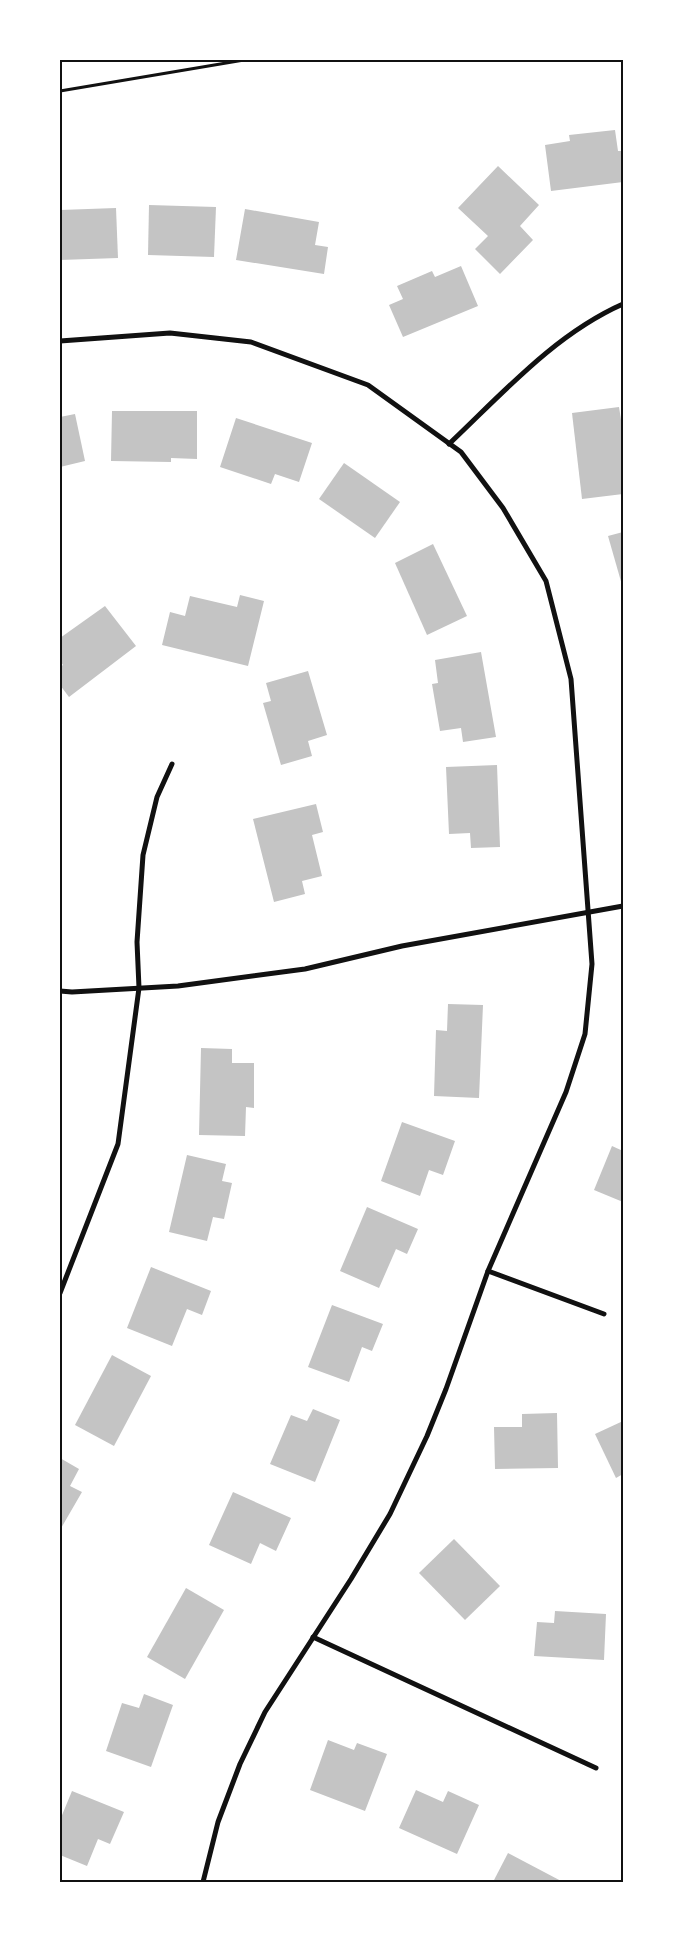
<svg xmlns="http://www.w3.org/2000/svg" width="683" height="1942" font-family="Montserrat,sans-serif">
  <style>
    .building { fill: #c4c4c4 }
    .lines { fill: none; stroke-linecap: round; stroke-linejoin: round }
    .path { stroke: #111; stroke-width: 3 }
    .minor { stroke: #111; stroke-width: 5 }
    .neatline { fill: none; stroke: #111; stroke-width: 2 }
  </style>
  <rect width="100%" height="100%" fill="#fff"/>
  <g class="building">
    <polygon points="615,130 618,151 623,151 623,182 551,191 545,145 570,141 569,135"/>
    <polygon points="498,166 539,205 520,226 533,240 500,274 475,249 488,236 458,208"/>
    <polygon points="149,205 216,207 214,257 148,255"/>
    <polygon points="116,208 118,258 60,260 60,210"/>
    <polygon points="245,209 319,222 315,245 328,247 324,274 236,260"/>
    <polygon points="461,266 478,306 403,337 389,305 403,299 397,286 432,271 435,277"/>
    <polygon points="619,407 623,432 623,494 582,499 572,413"/>
    <polygon points="112,411 197,411 197,459 171,458 171,462 111,461"/>
    <polygon points="75,414 85,461 60,467 60,417"/>
    <polygon points="236,418 312,443 299,482 275,474 271,484 220,467"/>
    <polygon points="344,463 400,502 375,538 319,499"/>
    <polygon points="623,532 623,585 622,585 608,536"/>
    <polygon points="433,544 467,616 427,635 395,563"/>
    <polygon points="240,595 264,601 248,666 162,645 170,612 185,616 190,596 237,607"/>
    <polygon points="105,606 136,646 69,697 60,685 60,667 63,665 60,661 60,638"/>
    <polygon points="481,652 496,737 463,742 461,728 440,731 432,684 438,683 435,660"/>
    <polygon points="308,671 327,735 308,741 312,756 281,765 263,703 271,701 266,683"/>
    <polygon points="497,765 500,847 471,848 470,833 449,834 446,767"/>
    <polygon points="316,804 323,832 312,835 322,876 302,881 305,894 274,902 253,819"/>
    <polygon points="448,1004 483,1005 479,1098 434,1096 436,1030 447,1031"/>
    <polygon points="201,1048 232,1049 232,1063 254,1063 254,1108 246,1107 245,1136 199,1135"/>
    <polygon points="402,1122 455,1141 443,1175 429,1170 420,1196 381,1181"/>
    <polygon points="612,1146 623,1151 623,1202 594,1190"/>
    <polygon points="187,1155 226,1164 222,1181 232,1183 224,1219 213,1217 207,1241 169,1232"/>
    <polygon points="367,1207 418,1229 407,1254 396,1249 379,1288 340,1271"/>
    <polygon points="151,1267 211,1291 202,1315 187,1309 172,1346 127,1328"/>
    <polygon points="332,1305 383,1324 372,1351 362,1347 349,1382 308,1367"/>
    <polygon points="112,1355 151,1376 114,1446 75,1425"/>
    <polygon points="313,1409 340,1420 315,1482 270,1464 291,1415 307,1421"/>
    <polygon points="557,1413 558,1468 495,1469 494,1427 522,1427 522,1414"/>
    <polygon points="623,1421 623,1474 616,1478 595,1434"/>
    <polygon points="60,1458 79,1469 70,1486 82,1492 60,1530"/>
    <polygon points="233,1492 291,1518 276,1551 260,1543 251,1564 209,1545"/>
    <polygon points="454,1539 500,1586 465,1620 419,1573"/>
    <polygon points="186,1588 224,1610 185,1679 147,1657"/>
    <polygon points="555,1611 606,1614 604,1660 534,1656 537,1622 554,1623"/>
    <polygon points="144,1694 173,1705 151,1767 106,1751 122,1703 139,1708"/>
    <polygon points="328,1740 354,1750 357,1743 387,1754 365,1811 310,1790"/>
    <polygon points="416,1790 443,1802 448,1791 479,1805 457,1854 399,1828"/>
    <polygon points="72,1791 124,1812 110,1844 98,1839 87,1866 60,1855 60,1820"/>
    <polygon points="508,1853 563,1882 493,1882"/>
  </g>
  <g class="lines">
    <polyline class="path" points="60,91 244,60"/>
    <g class="minor">
      <polyline points="60,341 170,333 251,342 368,385 461,452 503,508 546,581 571,679 592,964 585,1034 566,1092 488,1271 446,1389 427,1436 390,1514 351,1579 265,1712 240,1764 218,1822 203,1882"/>
      <path d="M449,444C503,393 555,334 623,304"/>
      <polyline points="60,991 72,992 178,986 305,969 402,946 623,906"/>
      <polyline points="488,1271 604,1314"/>
      <polyline points="60,1293 118,1144 139,988 137,942 143,855 157,797 172,764"/>
      <polyline points="313,1637 596,1768"/>
    </g>
  </g>
  <rect width="683" height="1942" fill="none" stroke="#ffffff" stroke-width="122"/>
  <rect x="61" y="61" width="561" height="1820" class="neatline"/>
</svg>
